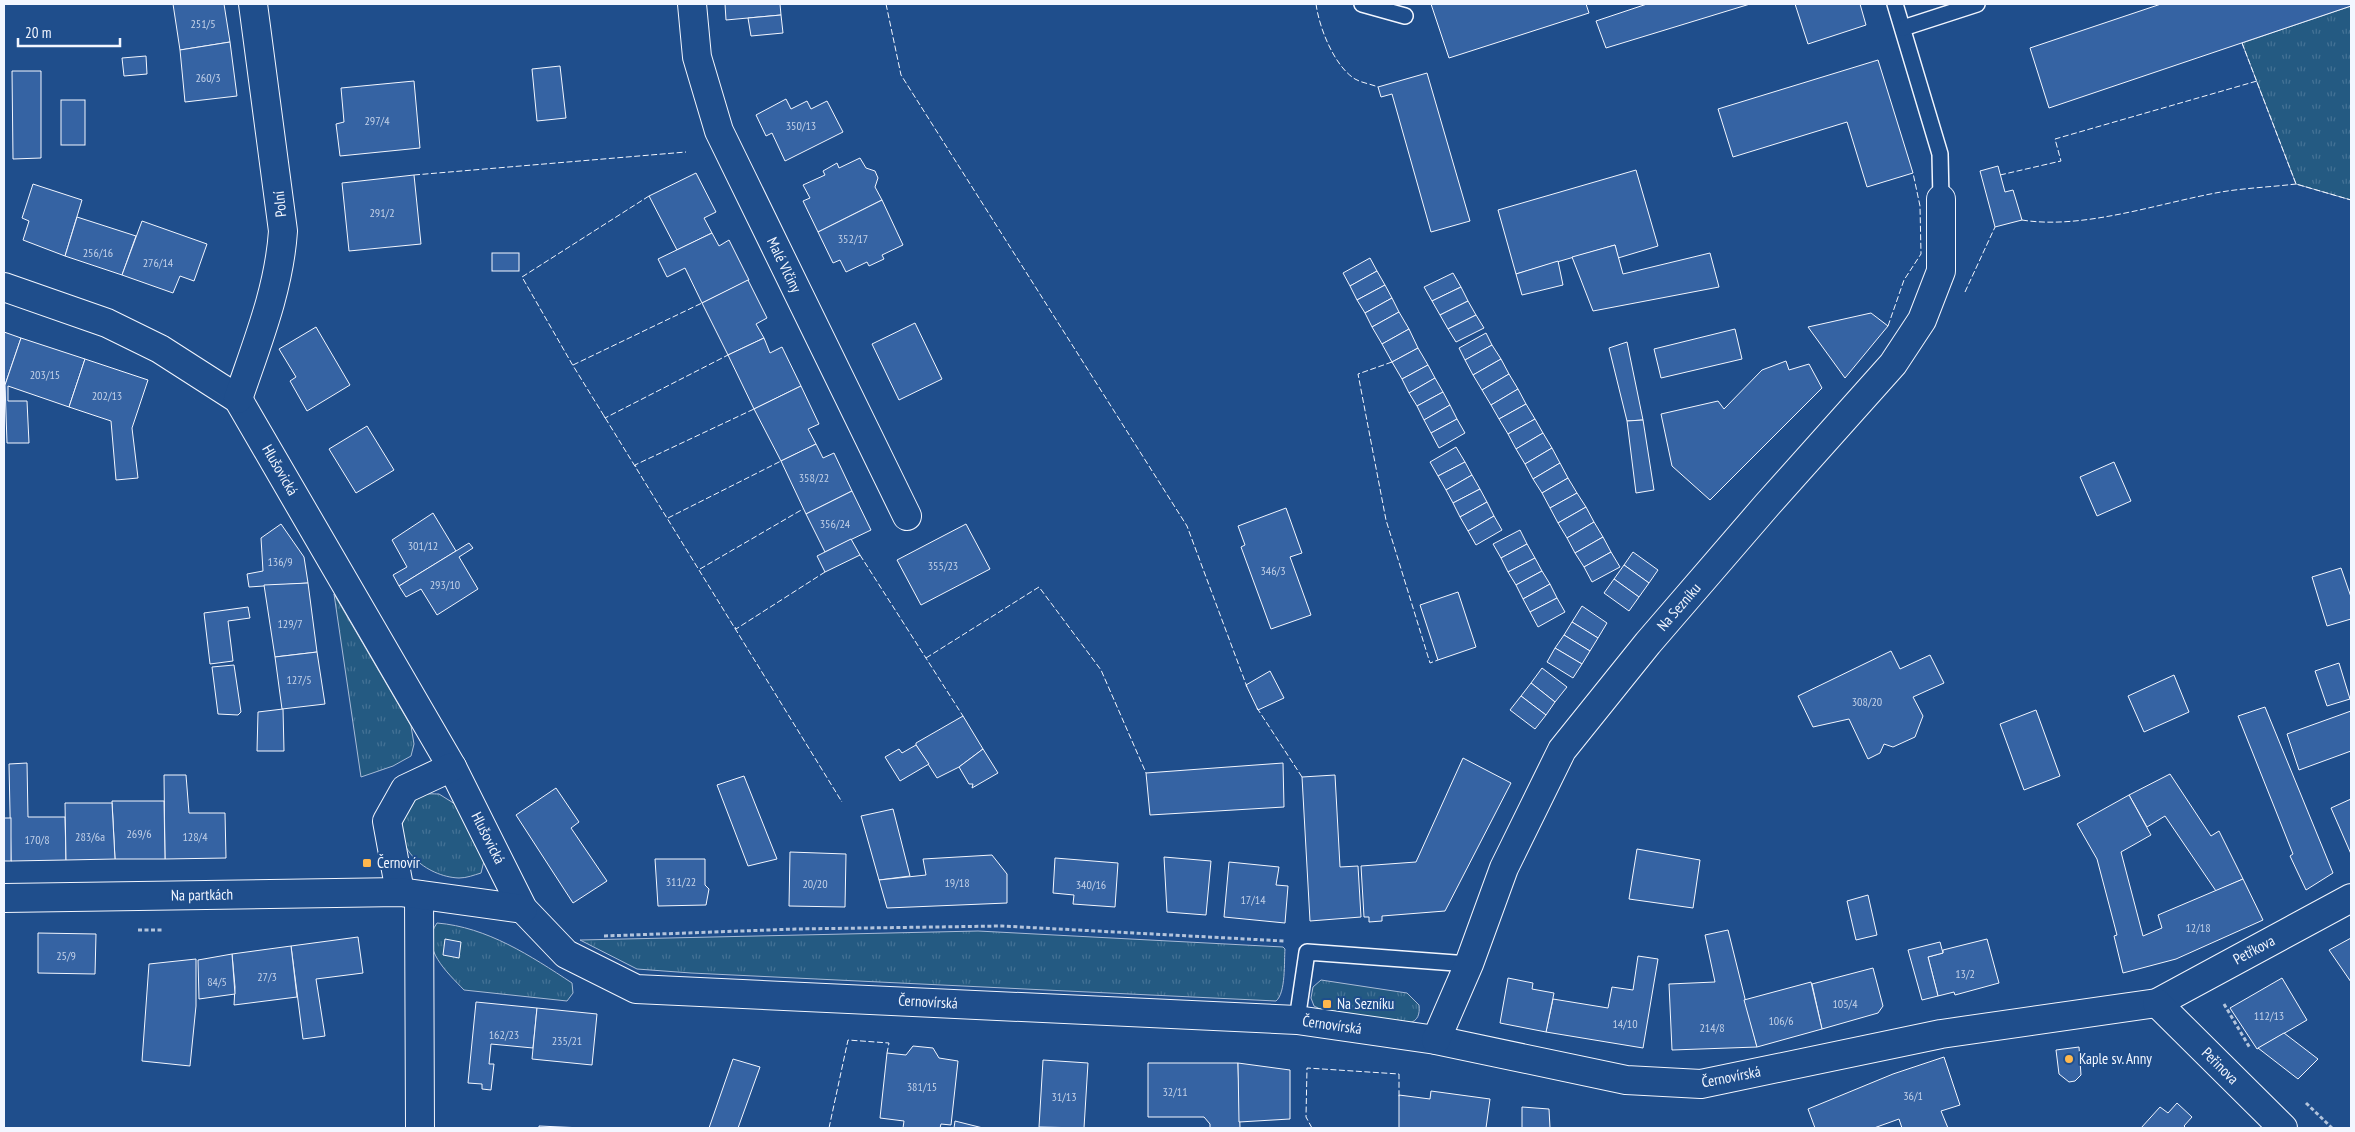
<svg xmlns="http://www.w3.org/2000/svg" width="2355" height="1132" font-family="'PT Sans Narrow',sans-serif">
  <style>
    .grass { fill: url(#grass-tufts); stroke: #a8bbd7 }
    .building { fill: #3563a3; stroke: #f2f6ff }
    .lines { fill: none; stroke-linecap: round; stroke-linejoin: round }
    .service-casing { stroke: #f2f6ff; stroke-width: 18 }
    .minor-casing { stroke: #f2f6ff; stroke-width: 30 }
    .path { stroke: #b3c4dc; stroke-width: 3; stroke-dasharray: 4 2.5; stroke-linecap: butt }
    .service { stroke: #1f4e8c; stroke-width: 15 }
    .minor { stroke: #1f4e8c; stroke-width: 28 }
    .fence { stroke: #f2f6ff; stroke-width: 1; stroke-dasharray: 6 2.5; stroke-linecap: butt }
    .poi-dot { fill: #ffb74d; stroke: #1f4e8c; stroke-width: 2 }
    .labels { text-anchor: middle; stroke-width: 4; stroke-linejoin: round; paint-order: stroke }
    .number-label { font-size: 12px; fill: #c3d1e8 }
    .street-label { font-size: 15px; fill: #f2f6ff; stroke: #1f4e8c }
    .poi-label { font-size: 15px; fill: #f2f6ff; stroke: #1f4e8c; text-anchor: start }
  </style>
  <defs>
    <pattern id="grass-tufts" width="24" height="20" patternUnits="userSpaceOnUse" patternTransform="scale(1.25)"><rect width="24" height="20" fill="#245a82"/><path d="M3 7l-1-3M5 7V3M7 7l1-3M15 17l-1-3M17 17v-4M19 17l1-3" fill="none" stroke="#447295"/></pattern>
  </defs>
  <rect width="100%" height="100%" fill="#1f4e8c"/>
  <g class="grass">
    <polygon points="2351,6 2351,200 2296,184 2242,43"/>
    <polygon points="334,594 411,726 414,744 411,756 393,766 361,777"/>
    <path d="M439,794L455,804L485,857L481,873C474,875 467,878 459,878C427,877 389,847 406,813C410,805 412,800 420,796C426,793 433,794 439,794Z"/>
    <path d="M437,923C487,927 531,956 572,983L573,993L567,1001L464,990C448,973 419,948 437,923Z"/>
    <path d="M978,931L1283,947L1285,949C1284,961 1286,993 1276,1001L691,973L637,969L580,940Z"/>
    <path d="M1321,980L1407,993L1419,1005C1420,1014 1418,1021 1409,1023L1324,1011L1314,1006L1311,998L1313,987Z"/>
  </g>
  <g class="building">
    <polygon points="173,4 224,4 230,42 180,50"/>
    <polygon points="725,4 780,4 781,15 726,20"/>
    <polygon points="1431,4 1586,4 1589,13 1449,58"/>
    <polygon points="1647,4 1750,4 1606,48 1596,21"/>
    <polygon points="1795,4 1860,4 1866,25 1808,44"/>
    <polygon points="2161,4 2351,4 2351,6 2049,108 2030,48"/>
    <polygon points="781,15 783,33 751,36 748,18"/>
    <polygon points="230,42 237,96 185,102 180,50"/>
    <polygon points="146,56 147,74 124,76 122,58"/>
    <polygon points="1878,60 1913,173 1867,187 1847,122 1733,157 1718,109"/>
    <polygon points="560,66 566,118 537,121 532,69"/>
    <polygon points="12,71 41,71 41,158 13,159"/>
    <polygon points="1427,73 1470,221 1431,232 1392,94 1381,97 1378,87"/>
    <polygon points="414,81 420,148 340,156 336,124 344,122 341,88"/>
    <polygon points="786,99 791,109 807,101 811,109 827,101 843,132 785,161 772,133 766,136 756,115"/>
    <rect x="61" y="100" width="24" height="45"/>
    <polygon points="860,158 866,168 875,171 878,178 875,187 882,200 818,232 803,201 810,198 803,185 825,175 823,171 837,163 839,168"/>
    <polygon points="1998,166 2005,192 2013,190 2022,220 1995,227 1980,171"/>
    <polygon points="1636,170 1658,246 1618,258 1615,245 1516,274 1498,210"/>
    <polygon points="696,173 716,212 704,218 712,233 677,250 649,196"/>
    <polygon points="414,175 421,244 349,251 342,183"/>
    <polygon points="33,184 82,200 65,256 23,240 29,221 22,218"/>
    <polygon points="882,200 903,245 882,255 884,259 869,266 867,262 846,272 840,260 833,263 818,232"/>
    <polygon points="77,217 136,236 122,275 65,256"/>
    <polygon points="142,221 207,244 194,281 180,276 173,293 122,275"/>
    <polygon points="712,233 719,246 729,240 749,280 702,303 685,268 667,277 658,259"/>
    <polygon points="1615,245 1623,274 1710,253 1719,287 1593,311 1572,257"/>
    <rect x="492" y="253" width="27" height="18"/>
    <polygon points="1370,258 1377,271 1350,286 1343,273"/>
    <polygon points="1558,261 1563,285 1522,295 1516,274"/>
    <polygon points="1377,271 1385,285 1357,300 1350,286"/>
    <polygon points="1453,273 1461,287 1432,301 1424,287"/>
    <polygon points="748,280 767,318 756,324 764,338 728,355 702,303"/>
    <polygon points="1385,285 1392,298 1365,313 1357,300"/>
    <polygon points="1461,287 1468,301 1440,315 1432,301"/>
    <polygon points="1392,298 1399,312 1372,327 1365,313"/>
    <polygon points="1468,301 1476,315 1448,329 1440,315"/>
    <polygon points="1399,312 1409,329 1382,344 1372,327"/>
    <polygon points="1871,313 1888,326 1845,378 1808,327"/>
    <polygon points="1476,315 1484,328 1456,342 1448,329"/>
    <polygon points="915,323 942,379 899,400 872,344"/>
    <polygon points="316,327 350,385 307,411 290,381 296,377 279,349"/>
    <polygon points="1409,329 1418,348 1392,362 1382,344"/>
    <polygon points="1735,329 1742,359 1661,378 1654,349"/>
    <polygon points="4,332 21,338 5,385 6,398 4,397"/>
    <polygon points="1486,333 1492,345 1465,360 1459,348"/>
    <polygon points="21,338 85,359 69,407 8,386 8,401 27,401 29,443 7,443 5,385"/>
    <polygon points="764,338 770,353 782,347 801,386 754,409 728,355"/>
    <polygon points="1627,342 1643,420 1627,421 1609,348"/>
    <polygon points="1492,345 1501,359 1473,375 1465,360"/>
    <polygon points="1418,348 1428,365 1402,379 1392,362"/>
    <polygon points="85,359 148,380 132,428 138,478 116,480 111,421 69,407"/>
    <polygon points="1501,359 1509,374 1482,390 1473,375"/>
    <polygon points="1786,361 1789,370 1809,364 1822,388 1710,500 1672,466 1661,414 1718,401 1724,409 1762,370"/>
    <polygon points="1428,365 1435,378 1409,393 1402,379"/>
    <polygon points="1509,374 1518,389 1491,405 1482,390"/>
    <polygon points="1435,378 1443,392 1417,406 1409,393"/>
    <polygon points="801,386 819,424 808,429 816,444 781,461 754,409"/>
    <polygon points="1518,389 1526,404 1499,419 1491,405"/>
    <polygon points="1443,392 1450,405 1424,420 1417,406"/>
    <polygon points="1526,404 1535,419 1508,434 1499,419"/>
    <polygon points="1450,405 1457,419 1431,433 1424,420"/>
    <polygon points="1457,419 1465,433 1439,448 1431,433"/>
    <polygon points="1535,419 1543,433 1516,449 1508,434"/>
    <polygon points="1643,420 1654,490 1636,493 1627,421"/>
    <polygon points="367,426 394,470 356,493 329,449"/>
    <polygon points="1543,433 1552,448 1525,464 1516,449"/>
    <polygon points="816,444 823,458 834,453 852,491 806,514 781,461"/>
    <polygon points="1456,447 1465,462 1438,476 1430,462"/>
    <polygon points="1552,448 1560,463 1533,479 1525,464"/>
    <polygon points="1465,462 1472,475 1446,490 1438,476"/>
    <polygon points="2114,462 2131,501 2097,516 2080,477"/>
    <polygon points="1560,463 1568,478 1542,493 1533,479"/>
    <polygon points="1472,475 1480,489 1453,503 1446,490"/>
    <polygon points="1568,478 1577,493 1550,508 1542,493"/>
    <polygon points="1480,489 1487,502 1460,517 1453,503"/>
    <polygon points="852,491 871,530 825,552 806,514"/>
    <polygon points="1577,493 1586,507 1558,523 1550,508"/>
    <polygon points="1487,502 1494,516 1468,531 1460,517"/>
    <polygon points="1586,507 1594,522 1567,538 1558,523"/>
    <polygon points="1286,508 1302,553 1290,557 1311,615 1271,629 1241,547 1245,545 1238,526"/>
    <polygon points="433,513 456,551 399,586 393,575 407,567 392,540"/>
    <polygon points="1494,516 1502,530 1476,545 1468,531"/>
    <polygon points="1594,522 1603,537 1575,553 1567,538"/>
    <polygon points="281,524 304,557 308,583 249,587 247,574 263,571 261,538"/>
    <polygon points="966,524 990,569 921,605 897,560"/>
    <polygon points="1520,530 1527,544 1501,558 1493,544"/>
    <polygon points="1603,537 1611,552 1584,567 1575,553"/>
    <polygon points="851,539 860,555 825,572 817,556"/>
    <polygon points="469,543 473,548 459,557 478,589 437,615 421,589 406,597 399,586"/>
    <polygon points="1527,544 1535,558 1508,572 1501,558"/>
    <polygon points="1611,552 1620,567 1592,582 1584,567"/>
    <polygon points="1633,552 1658,570 1649,583 1624,565"/>
    <polygon points="1535,558 1542,571 1516,585 1508,572"/>
    <polygon points="1624,565 1649,583 1639,597 1614,579"/>
    <polygon points="2341,568 2351,597 2351,619 2327,626 2312,577"/>
    <polygon points="1542,571 1550,584 1523,599 1516,585"/>
    <polygon points="1614,579 1639,597 1629,611 1604,593"/>
    <polygon points="308,583 317,652 275,657 264,585"/>
    <polygon points="1550,584 1557,598 1530,612 1523,599"/>
    <polygon points="1458,592 1476,647 1438,660 1420,605"/>
    <polygon points="1557,598 1565,612 1538,627 1530,612"/>
    <polygon points="1582,606 1607,623 1598,638 1572,622"/>
    <polygon points="248,607 250,618 228,621 233,661 210,664 204,613"/>
    <polygon points="1572,622 1598,638 1590,651 1564,635"/>
    <polygon points="1564,635 1590,651 1582,664 1555,648"/>
    <polygon points="1555,648 1582,664 1573,678 1547,662"/>
    <polygon points="1891,651 1900,669 1930,655 1944,683 1913,697 1923,716 1915,737 1893,747 1884,744 1880,753 1868,759 1849,719 1813,727 1798,696"/>
    <polygon points="317,652 325,704 282,709 275,657"/>
    <polygon points="2339,663 2350,699 2327,706 2315,671"/>
    <polygon points="234,665 241,712 238,715 218,714 212,667"/>
    <polygon points="1542,668 1567,687 1555,702 1531,683"/>
    <polygon points="1270,671 1284,698 1258,710 1246,685"/>
    <polygon points="2174,675 2189,712 2144,732 2128,696"/>
    <polygon points="1531,683 1555,702 1546,715 1521,696"/>
    <polygon points="1521,696 1546,715 1535,729 1510,710"/>
    <polygon points="2265,707 2333,873 2306,890 2290,856 2293,854 2238,716"/>
    <polygon points="283,709 284,751 257,751 258,712"/>
    <polygon points="2036,710 2060,776 2024,790 2000,724"/>
    <polygon points="2351,711 2351,751 2299,770 2287,734"/>
    <polygon points="963,716 983,749 959,767 937,778 916,745 916,743"/>
    <polygon points="916,745 929,764 900,781 885,757 899,749 902,753"/>
    <polygon points="983,749 998,773 972,788 973,784 969,784 959,767"/>
    <polygon points="1463,758 1511,783 1445,911 1382,916 1382,921 1369,922 1369,917 1364,917 1361,866 1416,862"/>
    <polygon points="27,763 28,817 65,817 66,860 11,861 9,764"/>
    <polygon points="1283,763 1284,807 1150,815 1146,773"/>
    <polygon points="2170,774 2211,836 2219,831 2243,879 2216,891 2165,816 2147,827 2129,795"/>
    <polygon points="164,775 186,775 189,813 225,813 226,858 165,859"/>
    <polygon points="1335,775 1340,867 1358,866 1361,917 1310,921 1302,777"/>
    <polygon points="744,776 777,859 748,866 717,785"/>
    <polygon points="556,788 579,822 571,828 607,881 573,903 516,815"/>
    <polygon points="2129,795 2151,835 2121,852 2143,936 2162,928 2158,915 2243,879 2263,920 2176,959 2123,973 2114,936 2117,935 2097,859 2077,824"/>
    <polygon points="2351,799 2351,854 2331,808"/>
    <polygon points="112,801 164,801 165,859 115,859"/>
    <polygon points="65,803 112,803 115,859 66,860"/>
    <polygon points="893,809 910,876 879,880 861,816"/>
    <rect x="4" y="818" width="7" height="43"/>
    <polygon points="1637,849 1700,860 1693,908 1629,899"/>
    <polygon points="790,852 846,854 845,907 789,906"/>
    <polygon points="992,855 1007,874 1007,903 887,908 879,880 926,875 923,859"/>
    <polygon points="1164,857 1211,861 1206,915 1167,912"/>
    <polygon points="1055,858 1118,863 1115,907 1073,904 1074,895 1053,893"/>
    <polygon points="655,859 705,859 705,885 709,889 706,905 658,906"/>
    <polygon points="1229,862 1279,867 1276,885 1288,886 1285,923 1224,917"/>
    <polygon points="1868,895 1877,935 1856,940 1847,901"/>
    <polygon points="1728,930 1757,1047 1672,1050 1669,984 1715,982 1705,935"/>
    <polygon points="38,933 96,934 95,974 38,973"/>
    <polygon points="358,937 363,973 316,979 325,1036 303,1039 291,946"/>
    <polygon points="2351,938 2351,982 2329,950"/>
    <polygon points="445,939 461,942 459,958 443,955"/>
    <polygon points="1987,939 1999,983 1955,995 1954,992 1938,996 1928,957 1943,953 1943,950"/>
    <polygon points="1940,942 1943,953 1928,957 1938,996 1922,1000 1908,950"/>
    <polygon points="291,946 297,997 234,1005 235,987 232,954"/>
    <polygon points="232,954 235,994 199,999 198,960"/>
    <polygon points="1638,956 1658,959 1643,1048 1546,1032 1553,999 1608,1008 1612,987 1633,990"/>
    <polygon points="196,959 196,1006 190,1066 142,1061 149,964"/>
    <polygon points="1873,968 1883,1006 1878,1013 1822,1029 1812,984"/>
    <polygon points="1508,978 1533,983 1532,989 1554,993 1546,1032 1500,1023"/>
    <polygon points="2282,978 2307,1020 2257,1049 2230,1008"/>
    <polygon points="1811,982 1822,1029 1757,1047 1744,1000"/>
    <polygon points="476,1002 537,1008 533,1048 491,1044 489,1064 494,1064 491,1090 482,1089 482,1084 468,1083"/>
    <polygon points="537,1008 597,1014 592,1065 532,1059"/>
    <polygon points="2284,1033 2318,1059 2298,1079 2258,1048"/>
    <polygon points="913,1046 933,1048 939,1058 958,1061 951,1125 941,1124 940,1128 903,1128 904,1121 880,1118 887,1053 906,1055"/>
    <polygon points="2079,1047 2081,1075 2075,1081 2069,1082 2059,1074 2056,1050"/>
    <polygon points="1944,1057 1960,1105 1941,1111 1948,1128 1902,1128 1899,1119 1874,1128 1815,1128 1808,1109 1893,1074"/>
    <polygon points="733,1059 760,1067 738,1128 709,1128"/>
    <polygon points="1043,1060 1088,1063 1084,1128 1039,1127"/>
    <polygon points="1148,1063 1238,1063 1240,1128 1210,1128 1210,1124 1204,1117 1148,1117"/>
    <polygon points="1238,1063 1290,1070 1290,1119 1239,1122"/>
    <polygon points="1431,1091 1490,1099 1486,1128 1399,1128 1399,1095 1430,1099"/>
    <polygon points="2177,1103 2192,1117 2184,1126 2186,1128 2141,1128 2160,1107 2168,1113"/>
    <polygon points="1522,1107 1549,1109 1550,1128 1522,1128"/>
    <polygon points="955,1121 983,1128 954,1128"/>
    <polygon points="539,1126 583,1128 539,1128"/>
  </g>
  <g class="lines">
    <defs>
      <g id="service">
        <polyline points="1362,4 1405,16"/>
        <polyline points="1895,4 1940,154 1941,199"/>
        <polyline points="1903,28 1977,4"/>
        <polyline points="1297,1020 1307,952 1469,964"/>
      </g>
      <g id="minor">
        <polyline points="692,4 697,57 719,131 907,516"/>
        <polyline points="4,287 107,323 160,349 238,399 452,767 523,909 566,954 636,989 1297,1020 1436,1040 1626,1080 1701,1084 1941,1034 2157,1003 2351,898"/>
        <path d="M238,399C257,343 279,290 283,231L253,4"/>
        <polyline points="400,892 387,821 405,789 452,767"/>
        <polyline points="419,895 420,1128"/>
        <polyline points="4,898 400,892 523,909"/>
        <polyline points="2157,1003 2283,1128"/>
        <polyline points="1436,1040 1469,964 1504,868 1562,750 1648,643 1767,505 1893,364 1922,320 1941,271 1941,199"/>
      </g>
    </defs>
    <use href="#service" class="service-casing"/>
    <use href="#minor" class="minor-casing"/>
    <g class="path">
      <polyline points="138,930 162,930"/>
      <polyline points="604,936 796,929 1002,926 1284,941"/>
      <polyline points="2224,1004 2250,1048"/>
      <polyline points="2306,1103 2332,1128"/>
    </g>
    <use href="#service" class="service"/>
    <use href="#minor" class="minor"/>
    <g class="fence">
      <polyline points="886,4 901,75 1187,526 1247,687"/>
      <path d="M1316,4C1319,27 1334,66 1355,79C1362,83 1371,84 1378,87"/>
      <polyline points="2242,43 2296,184 2351,200"/>
      <polyline points="414,175 686,152"/>
      <polyline points="2000,175 2061,161 2055,139 2257,81"/>
      <polyline points="649,196 522,277 572,364 842,802"/>
      <path d="M2022,220C2083,230 2159,203 2221,192C2245,188 2271,187 2296,184"/>
      <polyline points="1965,292 1995,227"/>
      <polyline points="1888,326 1904,280 1921,254 1920,206 1913,173"/>
      <polyline points="1392,362 1358,374 1386,520 1430,663 1438,660"/>
      <polyline points="573,365 702,303"/>
      <polyline points="604,416 605,418 728,355"/>
      <polyline points="636,467 635,465 754,409"/>
      <polyline points="668,518 781,461"/>
      <polyline points="860,555 963,716"/>
      <polyline points="700,569 803,509"/>
      <polyline points="735,627 736,629 825,572"/>
      <polyline points="926,658 1039,587 1101,670 1146,773"/>
      <polyline points="1257,708 1302,777"/>
      <polyline points="829,1128 848,1040 889,1043 887,1053"/>
      <polyline points="1312,1128 1306,1117 1307,1068 1399,1074 1399,1098"/>
    </g>
  </g>
  <g class="poi-dot">
    <rect x="362" y="858" width="10" height="10" rx="2.5"/>
    <rect x="1322" y="999" width="10" height="10" rx="2.5"/>
    <circle cx="2069" cy="1059" r="5"/>
  </g>
  <g class="labels">
    <g class="number-label">
      <text x="203" y="28">251/5</text>
      <text x="208" y="82">260/3</text>
      <text x="377" y="125">297/4</text>
      <text x="801" y="130">350/13</text>
      <text x="382" y="217">291/2</text>
      <text x="853" y="243">352/17</text>
      <text x="98" y="257">256/16</text>
      <text x="158" y="267">276/14</text>
      <text x="45" y="379">203/15</text>
      <text x="107" y="400">202/13</text>
      <text x="814" y="482">358/22</text>
      <text x="835" y="528">356/24</text>
      <text x="423" y="550">301/12</text>
      <text x="280" y="566">136/9</text>
      <text x="943" y="570">355/23</text>
      <text x="1273" y="575">346/3</text>
      <text x="445" y="589">293/10</text>
      <text x="290" y="628">129/7</text>
      <text x="299" y="684">127/5</text>
      <text x="1867" y="706">308/20</text>
      <text x="139" y="838">269/6</text>
      <text x="90" y="841">283/6a</text>
      <text x="195" y="841">128/4</text>
      <text x="37" y="844">170/8</text>
      <text x="681" y="886">311/22</text>
      <text x="957" y="887">19/18</text>
      <text x="815" y="888">20/20</text>
      <text x="1091" y="889">340/16</text>
      <text x="1253" y="904">17/14</text>
      <text x="2198" y="932">12/18</text>
      <text x="66" y="960">25/9</text>
      <text x="1965" y="978">13/2</text>
      <text x="267" y="981">27/3</text>
      <text x="217" y="986">84/5</text>
      <text x="1845" y="1008">105/4</text>
      <text x="2269" y="1020">112/13</text>
      <text x="1781" y="1025">106/6</text>
      <text x="1625" y="1028">14/10</text>
      <text x="1712" y="1032">214/8</text>
      <text x="504" y="1039">162/23</text>
      <text x="567" y="1045">235/21</text>
      <text x="922" y="1091">381/15</text>
      <text x="1175" y="1096">32/11</text>
      <text x="1913" y="1100">36/1</text>
      <text x="1064" y="1101">31/13</text>
    </g>
    <g class="street-label">
      <text transform="translate(280 204) rotate(-96)" y="5">Polní</text>
      <text transform="translate(784 265) rotate(64)" y="5">Malé Vlčiny</text>
      <text transform="translate(280 470) rotate(60)" y="5">Hlušovická</text>
      <text transform="translate(1679 607) rotate(-49)" y="5">Na Sezníku</text>
      <text transform="translate(488 838) rotate(63)" y="5">Hlušovická</text>
      <text transform="translate(202 895) rotate(-1)" y="5">Na partkách</text>
      <text transform="translate(2254 950) rotate(-28)" y="5">Petřkova</text>
      <text transform="translate(928 1002) rotate(3)" y="5">Černovírská</text>
      <text transform="translate(1332 1025) rotate(8)" y="5">Černovírská</text>
      <text transform="translate(2220 1066) rotate(45)" y="5">Peřinova</text>
      <text transform="translate(1731 1077) rotate(-11)" y="5">Černovírská</text>
    </g>
    <g class="poi-label">
      <text x="377" y="868">Černovír</text>
      <text x="1337" y="1009">Na Sezníku</text>
      <text x="2079" y="1064">Kaple sv. Anny</text>
    </g>
  </g>
  <rect width="2355" height="1132" fill="none" stroke="#f2f6ff" stroke-width="10"/>
  <path d="M18 38v8h102v-8" fill="none" stroke="#f2f6ff" stroke-width="2.5"/>
  <text x="25" y="38" font-size="15" fill="#f2f6ff" stroke="#1f4e8c" stroke-width="4" paint-order="stroke">20 m</text>
</svg>
